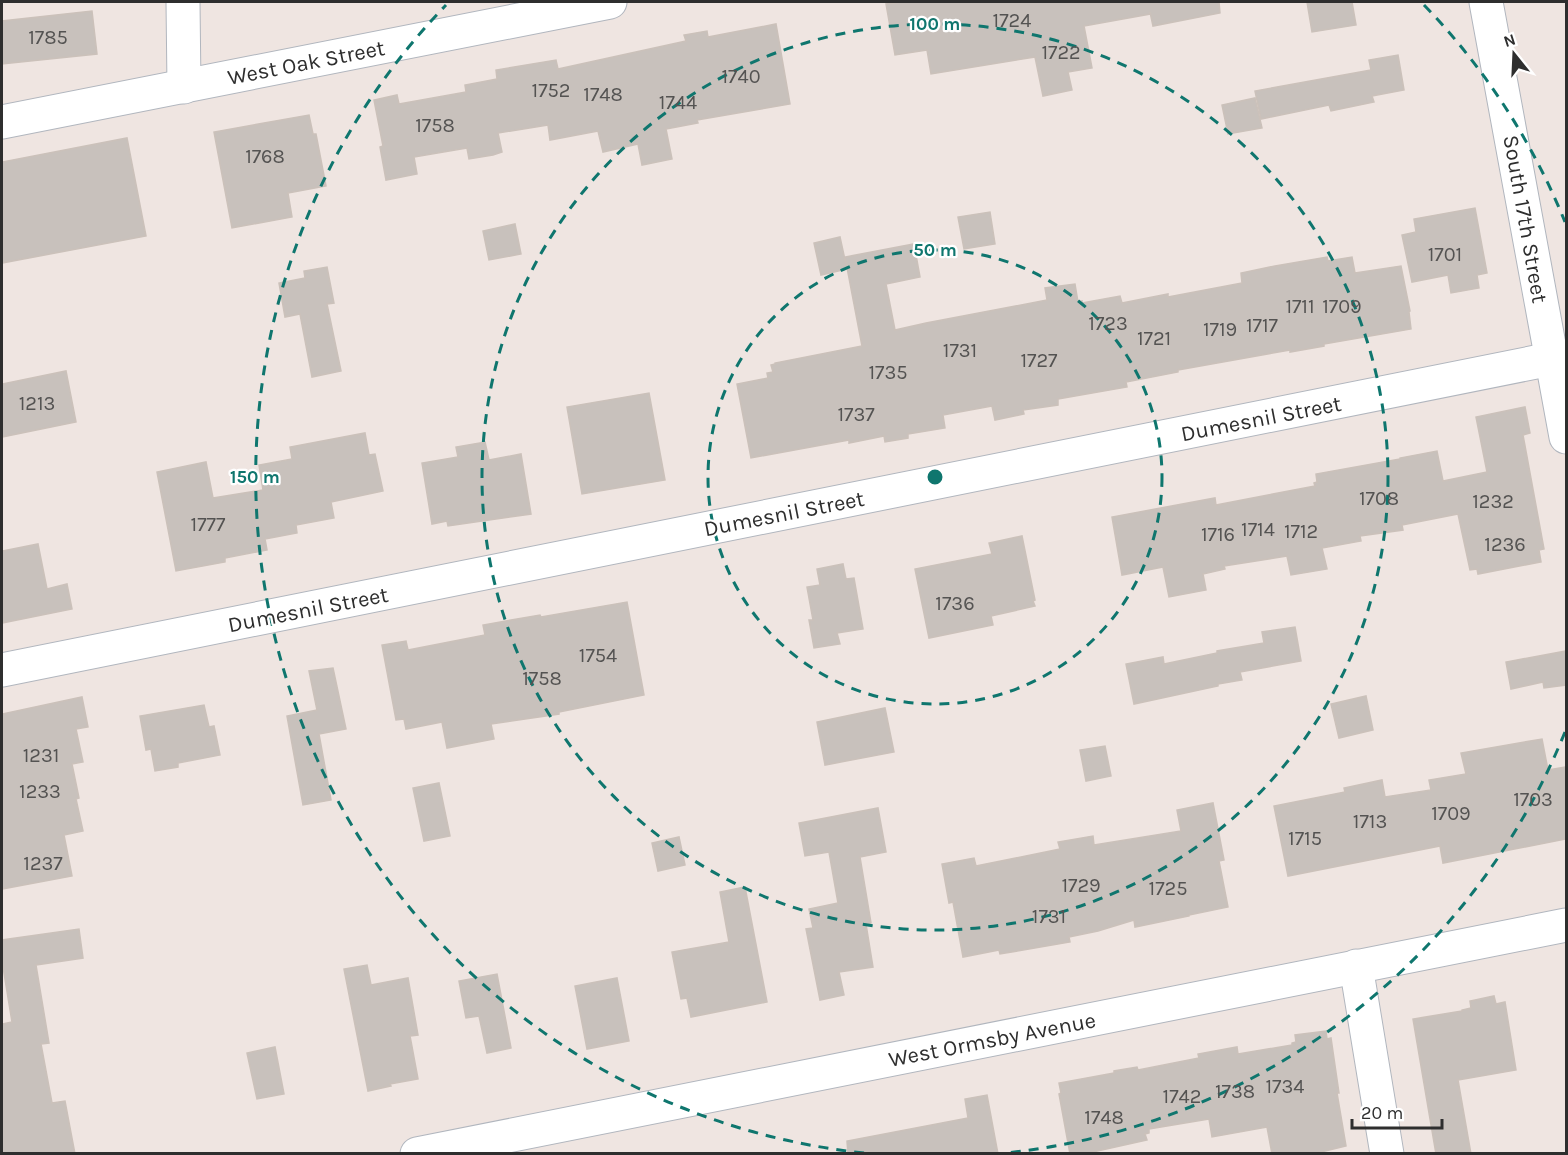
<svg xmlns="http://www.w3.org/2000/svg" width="1568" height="1155" font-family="Karla,sans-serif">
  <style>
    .building { fill: #c8c1bc; stroke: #cbc1ba; stroke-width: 1.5 }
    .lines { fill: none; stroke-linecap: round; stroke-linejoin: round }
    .minor-casing { stroke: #b1b6be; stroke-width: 35 }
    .secondary-casing { stroke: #b1b6be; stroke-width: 35 }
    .minor { stroke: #fff; stroke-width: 33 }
    .secondary { stroke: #fff; stroke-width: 33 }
    .ring { fill: none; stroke: #0f766e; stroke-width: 3; stroke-dasharray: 10 8 }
    .labels { text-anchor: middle; stroke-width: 4.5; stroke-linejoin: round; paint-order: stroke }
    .number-label { font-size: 20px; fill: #545352 }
    .street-label { font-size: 22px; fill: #2e2e2e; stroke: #fff }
    .centre { fill: #0f766e; stroke: #fff; stroke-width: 3 }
    .ring-label { font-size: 18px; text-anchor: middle; font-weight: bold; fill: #0f766e; stroke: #fff; stroke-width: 4.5; stroke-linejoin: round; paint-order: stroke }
  </style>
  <rect width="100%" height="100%" fill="#efe5e1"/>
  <g class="building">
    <polygon points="902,2 1219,2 1220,13 1153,26 1150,12 1150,14 1084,26 1092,68 1068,72 1072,90 1043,96 1035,57 931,74 927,50 895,55 886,4"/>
    <polygon points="1307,2 1352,2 1356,25 1312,32"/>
    <polygon points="92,11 97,54 2,64 2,21"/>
    <polygon points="776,24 790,104 697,120 698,123 666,129 672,159 642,165 638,144 603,152 598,131 550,140 548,125 498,133 502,152 493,155 469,159 467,148 414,157 417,174 386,180 380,147 383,146 374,100 397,95 399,104 466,92 465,85 497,79 496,70 556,60 558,69 686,41 684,35 707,31 708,37"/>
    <polygon points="1398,55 1404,90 1372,96 1374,102 1331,111 1329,105 1261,119 1255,91 1371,70 1369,60"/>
    <polygon points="1255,98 1262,128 1228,134 1222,105"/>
    <polygon points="309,115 313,134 316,134 326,186 288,193 292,217 232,228 214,132"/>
    <polygon points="127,138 146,236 2,263 2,162"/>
    <polygon points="1475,208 1487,273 1477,275 1479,288 1451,293 1448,275 1412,282 1402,235 1416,232 1414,219"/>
    <polygon points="990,212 995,244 964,249 958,217"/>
    <polygon points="515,224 521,254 489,260 483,231"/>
    <polygon points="840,237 847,269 821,275 814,243"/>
    <polygon points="914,244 920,277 886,284 895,330 926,323 1047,300 1045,288 1075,284 1078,302 1082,301 1082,303 1120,296 1122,303 1168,294 1168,297 1242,283 1241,273 1275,266 1327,257 1328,261 1352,257 1355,273 1401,266 1410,311 1409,312 1411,329 1324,344 1324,346 1290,352 1290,350 1178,370 1178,372 1126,382 1127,387 1058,399 1058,405 1023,410 1024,414 995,420 992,406 943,415 945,428 908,434 908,438 885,442 884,436 849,443 849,440 751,458 737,384 768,378 767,373 773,372 771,365 775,364 775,363 862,346 845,257"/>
    <polygon points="327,267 334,303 327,304 341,371 312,377 300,314 285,317 279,283 305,278 304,271"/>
    <polygon points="66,371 76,422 2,437 2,384"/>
    <polygon points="649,393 665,480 582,494 567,407"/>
    <polygon points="1525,407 1530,433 1523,435 1544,549 1539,550 1541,562 1478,574 1477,569 1470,570 1458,514 1402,525 1403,530 1360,536 1361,541 1322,548 1327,569 1291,575 1287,556 1224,566 1225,569 1203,574 1206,590 1169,597 1163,567 1122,575 1112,517 1215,498 1216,505 1268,495 1315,486 1314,483 1317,482 1316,474 1400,459 1400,458 1437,451 1443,481 1487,472 1476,417"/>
    <polygon points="365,433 369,455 375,454 383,491 331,502 334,518 296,525 297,533 265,539 267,550 225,558 225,562 176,571 157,472 206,462 213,498 263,490 259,465 292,459 290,447"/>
    <polygon points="485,442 489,460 521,454 531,514 448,526 447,521 432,524 422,463 458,457 456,447"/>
    <polygon points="1022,536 1035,600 1033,601 1035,606 991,616 993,625 929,638 915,569 992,554 989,543"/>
    <polygon points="38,544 47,589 67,584 72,609 2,623 2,551"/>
    <polygon points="843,564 846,579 854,578 863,629 837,633 840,644 814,648 809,620 813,620 807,587 820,585 817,569"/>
    <polygon points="627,602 644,695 559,712 559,714 491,724 494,739 447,748 442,722 406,729 404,719 396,720 382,645 406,641 408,650 485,635 483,625 540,615 541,617"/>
    <polygon points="1295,627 1301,661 1240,672 1242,680 1218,684 1218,686 1134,704 1126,664 1163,657 1164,664 1217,653 1217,651 1264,643 1262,632"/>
    <polygon points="1566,651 1566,685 1544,688 1543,682 1511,689 1506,662"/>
    <polygon points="333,668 346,729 319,734 331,800 303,805 287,716 317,710 309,671"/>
    <polygon points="1366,696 1373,730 1339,738 1331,704"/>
    <polygon points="82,697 88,727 76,729 83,762 72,764 79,798 76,799 83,831 64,835 72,876 2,889 2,714"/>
    <polygon points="204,705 209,727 214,726 220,755 178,763 178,767 155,771 151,749 146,750 140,716"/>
    <polygon points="885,708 894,752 825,765 817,722"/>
    <polygon points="1542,739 1548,770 1566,767 1566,839 1443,863 1440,846 1288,876 1274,806 1345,792 1344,788 1382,780 1385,797 1431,790 1429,780 1466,774 1461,753"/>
    <polygon points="1105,746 1111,776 1086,781 1080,750"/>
    <polygon points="439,783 450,836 424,841 413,788"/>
    <polygon points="1213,803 1224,860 1219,861 1228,907 1189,915 1189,916 1135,927 1134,920 1098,931 1069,937 1070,942 1000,954 999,950 963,957 953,902 949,903 942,864 974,858 976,866 1060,849 1058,842 1093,836 1094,845 1181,831 1177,810"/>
    <polygon points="878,808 886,852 860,857 871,923 866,924 873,967 839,972 844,995 820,1000 806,929 813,928 809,909 838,903 829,852 805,856 799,823"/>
    <polygon points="679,837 685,865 658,871 652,843"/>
    <polygon points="745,887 767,1002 691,1017 687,998 681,999 672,952 729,942 720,892"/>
    <polygon points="79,929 83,958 36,965 49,1043 41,1044 52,1103 65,1101 75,1154 2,1154 2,1024 12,1022 2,961 2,940"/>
    <polygon points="367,965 371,985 408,978 418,1035 410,1036 418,1079 390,1084 391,1086 368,1091 344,969"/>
    <polygon points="497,974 511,1048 487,1053 479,1016 466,1018 459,981"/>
    <polygon points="617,978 629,1041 587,1049 575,986"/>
    <polygon points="1494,996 1496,1004 1505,1002 1516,1070 1458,1080 1471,1154 1436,1154 1413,1019 1462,1011 1462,1010 1471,1008 1470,1001"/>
    <polygon points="1326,1031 1327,1039 1331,1038 1339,1093 1337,1093 1346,1146 1313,1154 1272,1154 1267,1127 1212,1137 1209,1119 1149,1129 1149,1133 1145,1134 1147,1140 1084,1154 1070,1154 1059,1094 1061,1093 1059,1083 1114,1073 1114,1071 1137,1067 1138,1070 1199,1058 1198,1054 1237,1047 1238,1054 1292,1045 1292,1043 1296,1042 1295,1035"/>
    <polygon points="275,1047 284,1094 257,1099 247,1053"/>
    <polygon points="987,1095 998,1154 848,1154 847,1141 968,1118 965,1099"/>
  </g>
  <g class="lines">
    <defs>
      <g id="minor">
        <polyline points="183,2 184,87"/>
        <polyline points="1486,2 1566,437"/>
        <polyline points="1356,966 1387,1154"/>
        <polyline points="417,1154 1566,925"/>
      </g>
      <g id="secondary">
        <polyline points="2,122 610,2"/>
        <polyline points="2,670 1566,356"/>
      </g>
    </defs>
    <use href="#minor" class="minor-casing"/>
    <use href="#secondary" class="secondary-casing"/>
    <use href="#minor" class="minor"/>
    <use href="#secondary" class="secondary"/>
  </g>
  <g class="ring">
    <circle cx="935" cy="477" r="227"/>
    <circle cx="935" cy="477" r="453"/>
    <path d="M1565 732A680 680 0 0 1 1006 1153M864 1153A680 680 0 0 1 446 5M1424 5A680 680 0 0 1 1565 222"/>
  </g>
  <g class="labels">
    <g class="number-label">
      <text x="1012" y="27">1724</text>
      <text x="48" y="44">1785</text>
      <text x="1061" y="59">1722</text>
      <text x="741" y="83">1740</text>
      <text x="551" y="97">1752</text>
      <text x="603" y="101">1748</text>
      <text x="678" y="109">1744</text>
      <text x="435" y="132">1758</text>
      <text x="265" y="163">1768</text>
      <text x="1445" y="261">1701</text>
      <text x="1300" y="313">1711</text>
      <text x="1342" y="313">1709</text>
      <text x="1108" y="330">1723</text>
      <text x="1262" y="332">1717</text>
      <text x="1220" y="336">1719</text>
      <text x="1154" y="345">1721</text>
      <text x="960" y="357">1731</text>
      <text x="1039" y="367">1727</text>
      <text x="888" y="379">1735</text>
      <text x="37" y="410">1213</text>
      <text x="856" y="421">1737</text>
      <text x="1379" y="505">1708</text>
      <text x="1493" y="508">1232</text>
      <text x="208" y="531">1777</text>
      <text x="1258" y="536">1714</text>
      <text x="1301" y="538">1712</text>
      <text x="1218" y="541">1716</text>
      <text x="1505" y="551">1236</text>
      <text x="955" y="610">1736</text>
      <text x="598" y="662">1754</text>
      <text x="542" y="685">1758</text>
      <text x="41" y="762">1231</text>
      <text x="40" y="798">1233</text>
      <text x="1533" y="806">1703</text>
      <text x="1451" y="820">1709</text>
      <text x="1370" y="828">1713</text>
      <text x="1305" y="845">1715</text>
      <text x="43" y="870">1237</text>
      <text x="1081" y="892">1729</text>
      <text x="1168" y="895">1725</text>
      <text x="1049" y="923">1731</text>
      <text x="1285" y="1093">1734</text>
      <text x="1235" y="1098">1738</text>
      <text x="1182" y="1103">1742</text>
      <text x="1104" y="1124">1748</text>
    </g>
    <g class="street-label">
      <text transform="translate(306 62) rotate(-11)" y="8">West Oak Street</text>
      <text transform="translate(1526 219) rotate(80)" y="8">South 17th Street</text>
      <text transform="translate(1261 418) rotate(-11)" y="8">Dumesnil Street</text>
      <text transform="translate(784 513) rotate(-11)" y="8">Dumesnil Street</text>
      <text transform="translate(308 609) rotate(-11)" y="8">Dumesnil Street</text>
      <text transform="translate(992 1039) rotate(-11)" y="8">West Ormsby Avenue</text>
    </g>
  </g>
  <circle cx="935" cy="477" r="9" class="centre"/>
  <g class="ring-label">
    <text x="935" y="30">100 m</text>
    <text x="935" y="256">50 m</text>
    <text x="255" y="483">150 m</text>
  </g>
  <rect width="1568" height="1155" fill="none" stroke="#2e2e2e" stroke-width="6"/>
  <g transform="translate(1514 54) rotate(342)" stroke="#ffffff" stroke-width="4.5" paint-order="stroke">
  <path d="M0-4.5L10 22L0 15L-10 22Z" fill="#2e2e2e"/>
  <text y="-9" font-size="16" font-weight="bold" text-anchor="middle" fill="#2e2e2e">N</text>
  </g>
  <path d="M1352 1119v9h90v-9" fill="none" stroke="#2e2e2e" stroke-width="3"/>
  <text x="1361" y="1119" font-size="18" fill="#2e2e2e" stroke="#ffffff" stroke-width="4.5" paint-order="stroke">20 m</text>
</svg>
